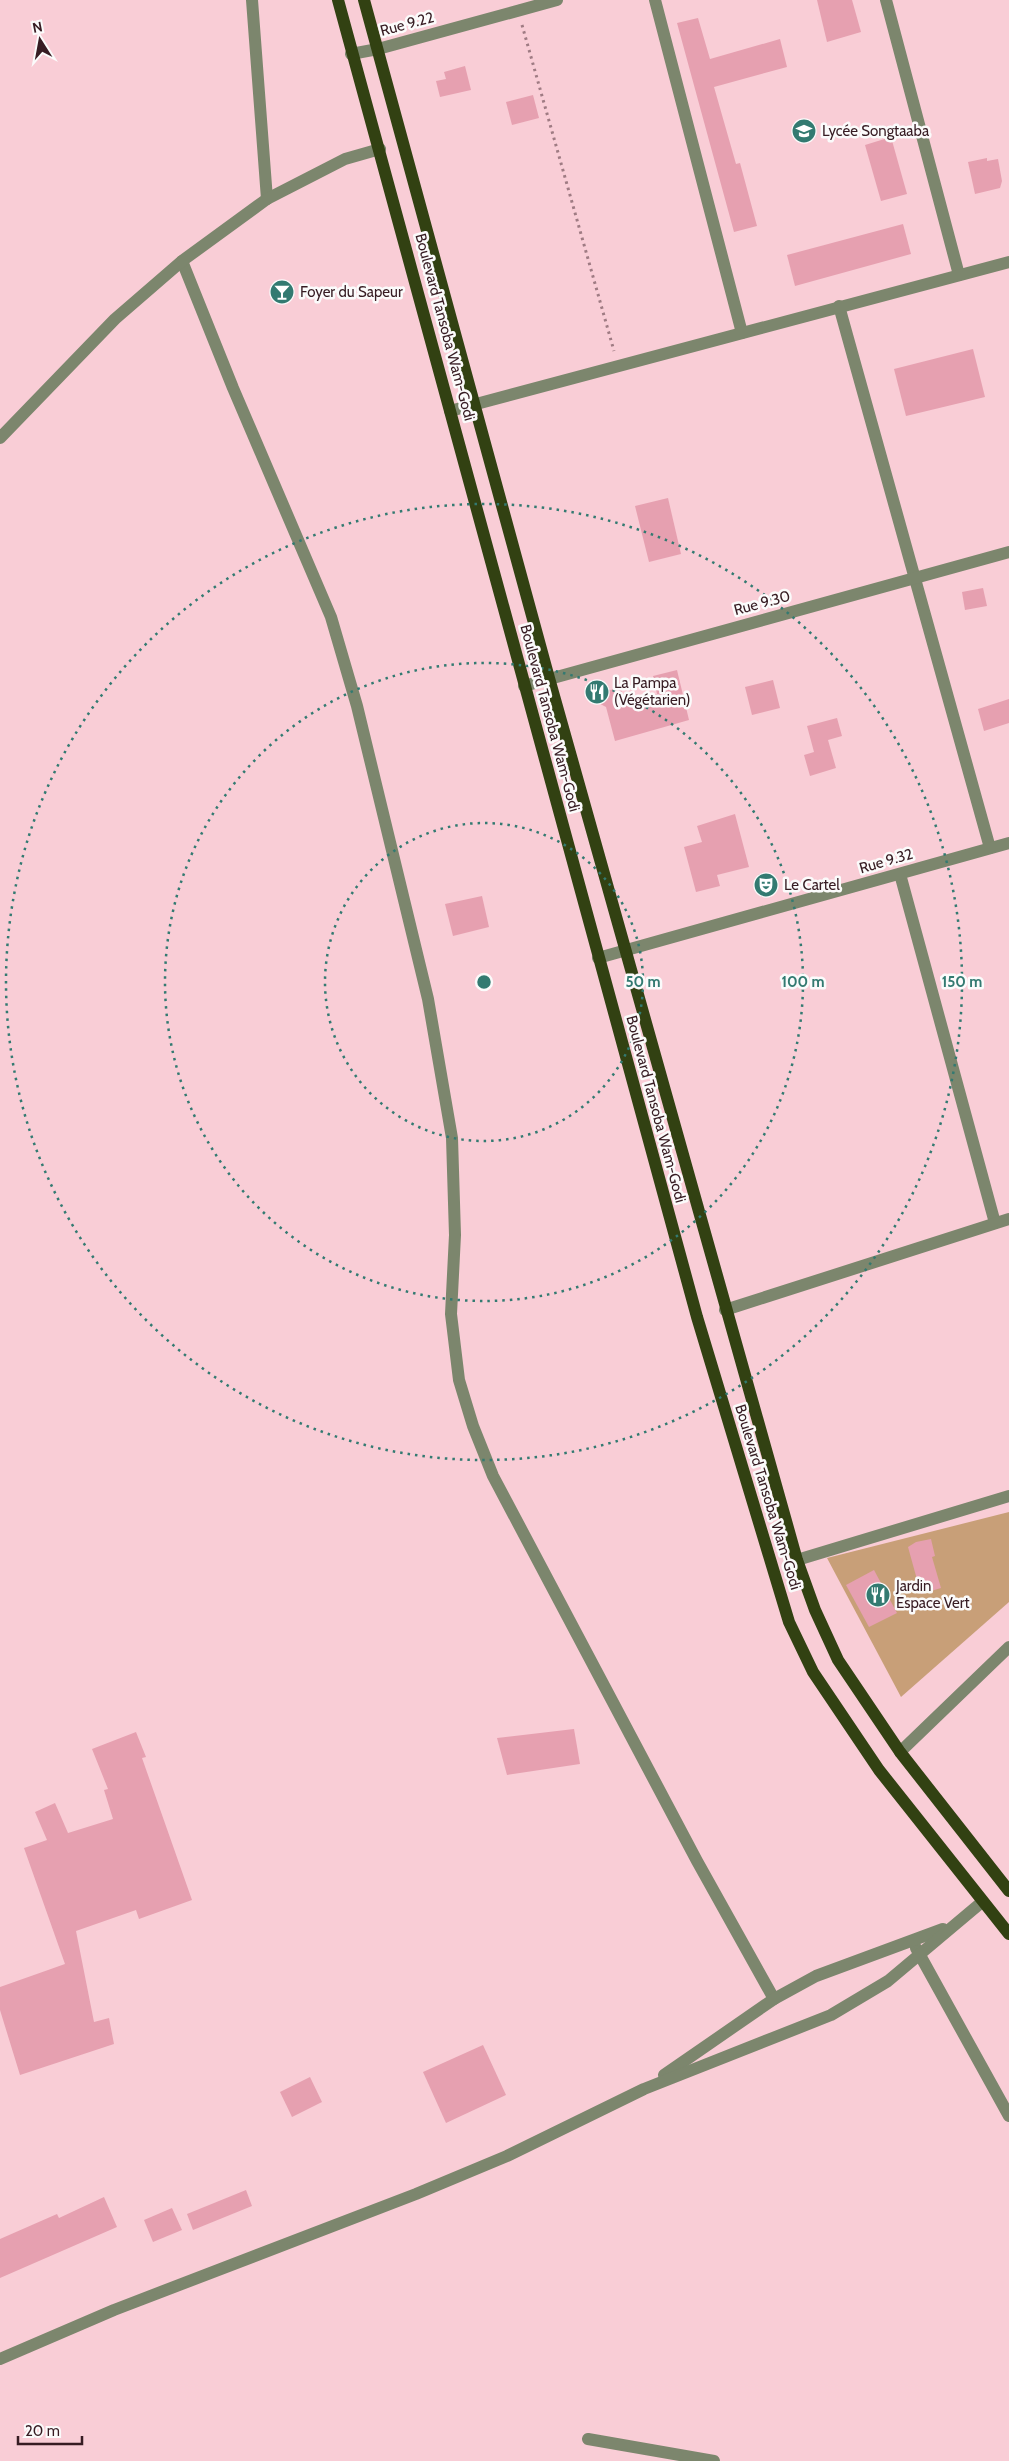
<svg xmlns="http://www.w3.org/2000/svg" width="1009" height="2461" font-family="Cabin,sans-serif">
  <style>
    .green { fill: #c89f78 }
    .building { fill: #e6a0b0 }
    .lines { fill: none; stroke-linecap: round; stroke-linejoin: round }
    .path { stroke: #9f7b83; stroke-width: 3; stroke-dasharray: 2.5 4; stroke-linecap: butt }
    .minor { stroke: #7c866d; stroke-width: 12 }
    .major { stroke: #324112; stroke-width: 12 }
    .ring { fill: none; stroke: #337a71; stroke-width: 2.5; stroke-dasharray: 2.5 5 }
    .labels { text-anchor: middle; stroke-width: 5; stroke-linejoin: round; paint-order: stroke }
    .street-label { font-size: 15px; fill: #371c23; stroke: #fbfbfb }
    .poi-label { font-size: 15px; fill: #371c23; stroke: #fbfbfb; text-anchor: start }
    .centre { fill: #337a71; stroke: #fbfbfb; stroke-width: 2.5 }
    .ring-label { font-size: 15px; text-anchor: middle; font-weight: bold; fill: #337a71; stroke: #fbfbfb; stroke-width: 5; stroke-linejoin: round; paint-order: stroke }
  </style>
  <rect width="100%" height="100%" fill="#f9cdd6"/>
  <polygon class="green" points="1009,1512 1009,1602 901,1697 827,1558"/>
  <g class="building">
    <polygon points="817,0 852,0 861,32 827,42"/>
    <polygon points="698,18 710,59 780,39 787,67 714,87 736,164 740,163 757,226 734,232 677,23"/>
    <polygon points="465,66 471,90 440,97 436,81 446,79 444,72"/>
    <polygon points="533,95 539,118 512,125 506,102"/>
    <polygon points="891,137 907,194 881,201 865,145"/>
    <polygon points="987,158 987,161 998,159 1002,181 1000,188 975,194 968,162"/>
    <polygon points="903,224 911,254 795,286 787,255"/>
    <polygon points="973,349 985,397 906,416 894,369"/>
    <polygon points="668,498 681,554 649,562 635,506"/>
    <polygon points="983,588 987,606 965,610 962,592"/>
    <polygon points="677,670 689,720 615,741 606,707 591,699 600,684 610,690 621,688 624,703 657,694 653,676"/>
    <polygon points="773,680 780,708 752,715 745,687"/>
    <polygon points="1009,699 1009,723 984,731 978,709"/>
    <polygon points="837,718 842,736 828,740 836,768 810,776 804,755 814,752 807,726"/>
    <polygon points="735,814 749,867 717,875 720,886 696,892 684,847 702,842 697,826"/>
    <polygon points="482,896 489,927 453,936 445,904"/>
    <polygon points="931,1539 935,1556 932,1557 941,1588 921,1594 908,1547 916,1542"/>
    <polygon points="874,1570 897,1613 869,1627 846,1585"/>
    <polygon points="574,1729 580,1764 507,1775 497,1738"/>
    <polygon points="136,1732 146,1757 142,1758 192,1900 139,1919 136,1910 76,1931 94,2022 109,2018 114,2044 20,2075 0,2010 0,1987 65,1964 24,1848 47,1840 35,1812 55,1803 68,1833 113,1819 104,1790 108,1789 92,1749"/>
    <polygon points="483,2045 506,2095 446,2123 423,2072"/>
    <polygon points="310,2077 322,2102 292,2117 280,2092"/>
    <polygon points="246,2190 252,2206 193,2230 187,2214"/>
    <polygon points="104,2197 117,2227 0,2278 0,2239 57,2214 59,2218"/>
    <polygon points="172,2208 182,2230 153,2242 144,2220"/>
  </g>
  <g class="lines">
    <polyline class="path" points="522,25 614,351"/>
    <g class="minor">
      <polyline points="252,0 267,199"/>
      <polyline points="655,0 742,333"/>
      <polyline points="886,0 959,275"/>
      <polyline points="351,54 378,49 557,0"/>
      <polyline points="182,261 233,388 331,617 357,706 428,999 452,1138 455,1235 451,1314 459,1380 473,1426 493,1476 697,1861 774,1999"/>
      <polyline points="839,306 990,848"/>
      <polyline points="450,411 1009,262"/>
      <polyline points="0,438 115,319 182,261 267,199 345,159 380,149"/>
      <polyline points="524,686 1009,552"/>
      <polyline points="900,874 995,1223"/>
      <polyline points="598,958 1009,843"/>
      <polyline points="725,1310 1009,1219"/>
      <polyline points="797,1560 1009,1496"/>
      <polyline points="900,1752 1009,1647"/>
      <polyline points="916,1948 1009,2116"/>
      <polyline points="664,2075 774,1999 816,1976 943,1929"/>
      <polyline points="0,2359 114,2310 416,2194 507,2156 644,2089 831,2015 888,1981 982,1902"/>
      <polyline points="588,2439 714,2461"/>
    </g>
    <g class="major">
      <polyline points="338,0 697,1317 789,1622 813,1672 879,1770 1009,1934"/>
      <polyline points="364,0 549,678 797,1560 815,1610 838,1660 900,1752 1009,1891"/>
    </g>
  </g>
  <g class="ring">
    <circle cx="484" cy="982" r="159"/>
    <circle cx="484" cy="982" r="319"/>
    <circle cx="484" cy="982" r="478"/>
  </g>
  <defs>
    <symbol id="school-disc" viewBox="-11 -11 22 22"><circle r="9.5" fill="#337a71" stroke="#fbfbfb"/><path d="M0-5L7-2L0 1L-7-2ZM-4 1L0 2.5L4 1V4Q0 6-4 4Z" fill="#fff"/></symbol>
    <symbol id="bar-disc" viewBox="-11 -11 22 22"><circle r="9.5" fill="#337a71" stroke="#fbfbfb"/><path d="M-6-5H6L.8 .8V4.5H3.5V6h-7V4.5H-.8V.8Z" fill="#fff"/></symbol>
    <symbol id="restaurant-disc" viewBox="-11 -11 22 22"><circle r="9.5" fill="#337a71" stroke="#fbfbfb"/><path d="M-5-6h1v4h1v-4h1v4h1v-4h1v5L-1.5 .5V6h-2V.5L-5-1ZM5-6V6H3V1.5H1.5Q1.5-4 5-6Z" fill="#fff"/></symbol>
    <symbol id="theatre-disc" viewBox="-11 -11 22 22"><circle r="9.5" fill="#337a71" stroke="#fbfbfb"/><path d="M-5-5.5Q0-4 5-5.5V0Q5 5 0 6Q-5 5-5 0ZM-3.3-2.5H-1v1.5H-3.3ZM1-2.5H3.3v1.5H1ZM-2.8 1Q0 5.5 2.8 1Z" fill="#fff"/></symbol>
  </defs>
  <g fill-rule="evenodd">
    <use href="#school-disc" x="790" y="117" width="28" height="28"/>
    <use href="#bar-disc" x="268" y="278" width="28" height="28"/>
    <use href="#restaurant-disc" x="583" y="678" width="28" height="28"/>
    <use href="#theatre-disc" x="752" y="871" width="28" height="28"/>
    <use href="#restaurant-disc" x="864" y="1581" width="28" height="28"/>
  </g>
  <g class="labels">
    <g class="street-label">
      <text transform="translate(407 24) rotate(-15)" y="5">Rue 9.22</text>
      <text transform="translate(445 327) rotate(75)" y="5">Boulevard Tansoba Wam-Godi</text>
      <text transform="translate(762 603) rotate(-15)" y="5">Rue 9.30</text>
      <text transform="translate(550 718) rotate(75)" y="5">Boulevard Tansoba Wam-Godi</text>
      <text transform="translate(886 861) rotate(-16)" y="5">Rue 9.32</text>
      <text transform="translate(656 1109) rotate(75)" y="5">Boulevard Tansoba Wam-Godi</text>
      <text transform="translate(768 1497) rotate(73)" y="5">Boulevard Tansoba Wam-Godi</text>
    </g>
    <g class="poi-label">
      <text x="822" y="136">Lycée Songtaaba</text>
      <text x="300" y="297">Foyer du Sapeur</text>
      <text x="614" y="688">La Pampa<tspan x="614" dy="17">(Végétarien)</tspan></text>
      <text x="784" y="890">Le Cartel</text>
      <text x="896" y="1591">Jardin<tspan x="896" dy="17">Espace Vert</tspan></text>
    </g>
  </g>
  <circle cx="484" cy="982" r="8" class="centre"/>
  <g class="ring-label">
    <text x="643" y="987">50 m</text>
    <text x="803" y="987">100 m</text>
    <text x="962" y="987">150 m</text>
  </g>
  <g transform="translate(40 40) rotate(349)" stroke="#fbfbfb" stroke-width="4" paint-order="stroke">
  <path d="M0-4L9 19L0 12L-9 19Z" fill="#371c23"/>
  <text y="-8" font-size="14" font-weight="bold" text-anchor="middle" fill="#371c23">N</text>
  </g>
  <path d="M18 2436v8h64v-8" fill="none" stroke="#371c23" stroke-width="2.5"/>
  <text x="25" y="2436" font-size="15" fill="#371c23" stroke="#fbfbfb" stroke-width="4" paint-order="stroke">20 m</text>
</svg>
